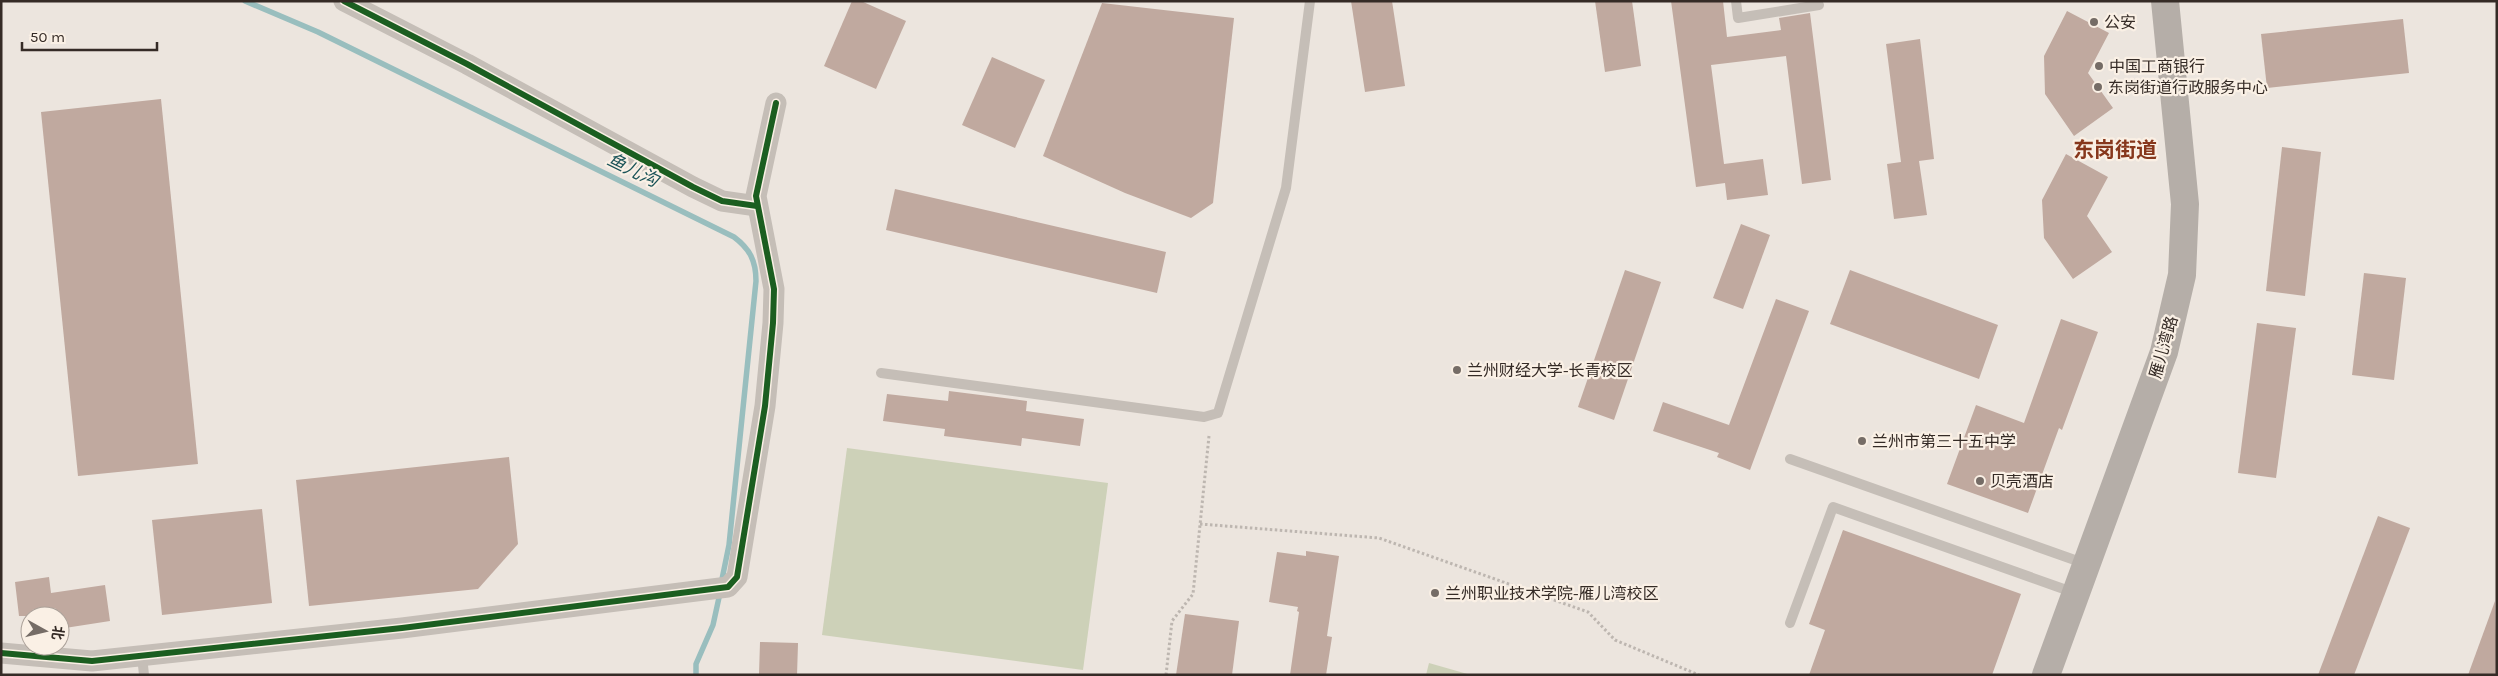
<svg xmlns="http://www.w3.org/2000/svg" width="2498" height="676" font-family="Karla,'Noto Sans SC',sans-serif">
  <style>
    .green { fill: #cdd1b8 }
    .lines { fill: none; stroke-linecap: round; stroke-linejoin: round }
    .stream { stroke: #99bebe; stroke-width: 5.5 }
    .building { fill: #c0a99f }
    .path { stroke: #bdb6b0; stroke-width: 3; stroke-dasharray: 2.5 2.5; stroke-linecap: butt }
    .lane { stroke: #c5beb7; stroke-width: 10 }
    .street { stroke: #c5beb7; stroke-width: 21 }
    .secondary { stroke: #b5aea8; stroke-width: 28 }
    .cycleway-casing { stroke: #faf0e5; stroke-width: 9 }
    .cycleway { stroke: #1b5e20; stroke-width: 6 }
    .poi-dot { fill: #756c66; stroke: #faf0e5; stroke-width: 2 }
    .labels { text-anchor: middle; stroke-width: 4.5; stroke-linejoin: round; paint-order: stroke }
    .poi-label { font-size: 16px; fill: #352b26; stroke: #faf0e5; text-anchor: start }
    .street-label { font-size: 16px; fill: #352b26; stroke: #faf0e5 }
    .water-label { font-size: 18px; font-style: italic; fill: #1a5358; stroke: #faf0e5 }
    .district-label { font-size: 21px; font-weight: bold; fill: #87371c; stroke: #faf0e5 }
  </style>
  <rect width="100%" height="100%" fill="#ece5de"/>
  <g class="green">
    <polygon points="847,448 1108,483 1083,670 822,635"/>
    <polygon points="1429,663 1471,675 1426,675"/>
  </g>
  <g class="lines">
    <g class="stream">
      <path d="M245,1L318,32L734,237C750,249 756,261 756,281L729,545L721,584"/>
      <polyline points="696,675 696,664 713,625 720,593"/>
    </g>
  </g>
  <g class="building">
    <polygon points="852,1 861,1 906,21 876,89 824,66"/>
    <polygon points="1351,1 1392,1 1405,86 1365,92"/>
    <polygon points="1595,1 1632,1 1641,66 1605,72"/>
    <polygon points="1671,1 1723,1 1727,37 1781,30 1779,18 1810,13 1831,180 1802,184 1786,56 1711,65 1724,164 1763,159 1768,195 1727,200 1725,183 1696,187"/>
    <polygon points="1102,3 1234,18 1213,203 1191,218 1125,193 1043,156"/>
    <polygon points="2067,11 2109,33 2088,73 2113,108 2074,136 2045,94 2044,56"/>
    <polygon points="2403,19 2409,73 2267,88 2261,34"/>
    <polygon points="1920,39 1934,159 1919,161 1927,215 1894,219 1887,164 1901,162 1886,44"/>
    <polygon points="992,57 1045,80 1015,148 962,125"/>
    <polygon points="161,99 198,464 78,476 41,112"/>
    <polygon points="2282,147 2321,152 2305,296 2266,291"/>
    <polygon points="2066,154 2108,177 2087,216 2112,252 2073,279 2044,238 2042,200"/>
    <polygon points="895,189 1166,252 1157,293 886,230"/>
    <polygon points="1741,224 1770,235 1743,309 1713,298"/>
    <polygon points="1625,270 1661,282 1614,420 1578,407"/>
    <polygon points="1850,270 1998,325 1979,379 1830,324"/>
    <polygon points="2364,273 2406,278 2394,380 2352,375"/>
    <polygon points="1776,299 1809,311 1750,470 1717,457 1719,453 1653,431 1663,402 1729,425"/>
    <polygon points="2061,319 2098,332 2062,430 2059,428 2028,513 1947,484 1976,405 2024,423"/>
    <polygon points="2257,323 2296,328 2276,478 2238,473"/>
    <polygon points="949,391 1027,401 1026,411 1084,419 1080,446 1022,438 1021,446 944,436 945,429 883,421 887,394 948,401"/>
    <polygon points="509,457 518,544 478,589 309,606 296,480"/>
    <polygon points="262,509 272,603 162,615 152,520"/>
    <polygon points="2378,516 2410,528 2354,675 2318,675"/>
    <polygon points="1843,530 2021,594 1992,675 1809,675 1825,630 1809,624"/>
    <polygon points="1306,551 1339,556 1327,636 1332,637 1326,675 1290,675 1299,612 1297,611 1298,607 1269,602 1277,552 1306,556"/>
    <polygon points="49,577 51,593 105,585 110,621 65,628 65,625 60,626 60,616 19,616 15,582"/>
    <polygon points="2495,601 2497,675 2468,675"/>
    <polygon points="1185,614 1239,621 1232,675 1176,675"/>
    <polygon points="760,642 798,643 797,675 759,675"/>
  </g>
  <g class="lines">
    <g class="path">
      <polyline points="1200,524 1379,538 1588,612 1615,640 1699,675"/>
      <polyline points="1166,675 1172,621 1193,594 1209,436"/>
    </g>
    <g class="lane">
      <polyline points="1736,1 1738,18 1819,5"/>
      <polyline points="881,373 1204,417 1218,413 1286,188 1310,1"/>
      <polyline points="1790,459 2086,564"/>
      <polyline points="1790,623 1833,507 2075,593"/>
      <polyline points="142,656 144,675"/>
    </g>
    <g class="street">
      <polyline points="344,1 467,64 693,187 722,201 757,206"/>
      <polyline points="1,653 92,661 402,628 728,587 737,577 765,406 773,323 774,289 756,196 776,103"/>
    </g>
    <polyline class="secondary" points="2046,675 2164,352 2182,275 2185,204 2165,1"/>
    <defs>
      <g id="cycleway">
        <polyline points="344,1 467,64 693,187 722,201 757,206"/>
        <polyline points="1,653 92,661 402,628 728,587 737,577 765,406 773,323 774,289 756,196 776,103"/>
      </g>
    </defs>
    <use href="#cycleway" class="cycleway-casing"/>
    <use href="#cycleway" class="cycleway"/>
  </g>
  <g class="poi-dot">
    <circle cx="2094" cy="22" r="5"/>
    <circle cx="2099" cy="66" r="5"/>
    <circle cx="2098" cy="87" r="5"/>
    <circle cx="1457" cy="370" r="5"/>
    <circle cx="1862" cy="441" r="5"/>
    <circle cx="1980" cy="481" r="5"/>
    <circle cx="1435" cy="593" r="5"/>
  </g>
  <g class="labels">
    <g class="poi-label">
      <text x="2104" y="28">公安</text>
      <text x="2109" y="72">中国工商银行</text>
      <text x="2108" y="93">东岗街道行政服务中心</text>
      <text x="1467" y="376">兰州财经大学-长青校区</text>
      <text x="1872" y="447">兰州市第三十五中学</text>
      <text x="1990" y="487">贝壳酒店</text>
      <text x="1445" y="599">兰州职业技术学院-雁儿湾校区</text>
    </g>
    <g class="street-label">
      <text transform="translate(2163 347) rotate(-74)" y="6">雁儿湾路</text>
    </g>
    <g class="water-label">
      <text transform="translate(633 170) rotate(26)" y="6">鱼儿沟</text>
    </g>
    <g class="district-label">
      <text x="2115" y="157">东岗街道</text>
    </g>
  </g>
  <rect width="2498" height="676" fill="none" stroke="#352b26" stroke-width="5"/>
  <g transform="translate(45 631) rotate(98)"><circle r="24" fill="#faf0e5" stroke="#aba199"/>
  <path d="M0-4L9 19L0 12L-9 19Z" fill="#756c66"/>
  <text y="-8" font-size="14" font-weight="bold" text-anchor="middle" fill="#352b26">北</text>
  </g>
  <path d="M22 42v8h135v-8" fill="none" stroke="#352b26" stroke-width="2.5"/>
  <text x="30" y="42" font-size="15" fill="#352b26" stroke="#faf0e5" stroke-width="4" paint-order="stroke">50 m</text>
</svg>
